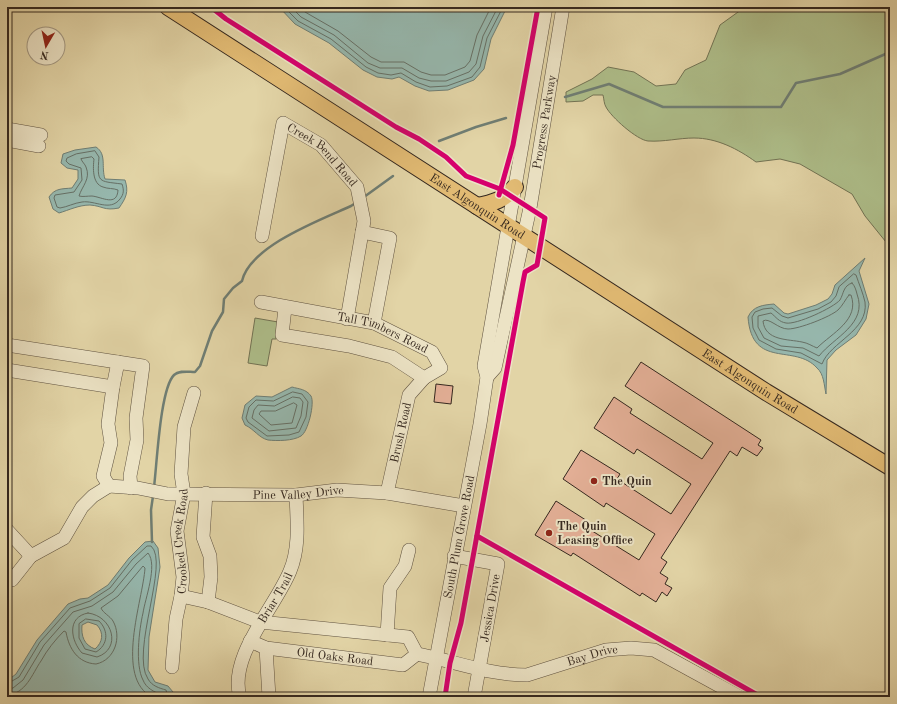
<svg xmlns="http://www.w3.org/2000/svg" width="897" height="704" font-family="'Old Standard TT',serif">
  <style>
    .green { fill: #aebe8a; stroke: #727354 }
    .water { fill: #96b7ad; stroke: #6f7e74; fill-rule: evenodd }
    .lines { fill: none; stroke-linecap: round; stroke-linejoin: round }
    .shore { stroke: #667066; stroke-width: 1 }
    .stream { stroke: #6f7e74; stroke-width: 2.5 }
    .building { fill: #e3af96; stroke: #35281f }
    .minor-casing { stroke: #605341; stroke-width: 14 }
    .major-casing { stroke: #35281f; stroke-width: 18 }
    .minor { stroke: #ece3c5; stroke-width: 13 }
    .major { stroke: #e1ba73; stroke-width: 16 }
    .cycleway-casing { stroke: #ece3c5; stroke-width: 8 }
    .cycleway { stroke: #d6006c; stroke-width: 5 }
    .poi-dot { fill: #8f2418; stroke: #ece3c5; stroke-width: 1.5 }
    .labels { text-anchor: middle; stroke-width: 4; stroke-linejoin: round; paint-order: stroke }
    .street-label { font-size: 12px; fill: #35281f; stroke: #ece3c5 }
    .poi-label { font-size: 12px; font-weight: bold; fill: #35281f; stroke: #ece3c5; text-anchor: start }
  </style>
  <rect width="100%" height="100%" fill="#e2d4a6"/>
  <filter id="stains"><feTurbulence type="fractalNoise" baseFrequency=".005" numOctaves="4"/><feColorMatrix values="0 0 0 0 .2 0 0 0 0 .09 0 0 0 0 .02 0 0 0 .5 -.17"/></filter>
  <radialGradient id="worn" r=".72"><stop offset=".6" stop-color="#630" stop-opacity="0"/><stop offset="1" stop-color="#630" stop-opacity=".3"/></radialGradient>
  <g class="green">
    <path d="M745,7H890V247L865,216L852,194L800,164L780,159L756,162C738,149 717,138 694,138C679,138 664,142 648,141C637,140 611,117 606,107C604,104 604,99 603,95H593L583,101L566,102V92L592,79L608,67L634,72L656,86L676,84L685,70L706,60L720,25Z"/>
    <polygon points="255,318 278,322 276,339 272,339 267,366 248,363"/>
  </g>
  <g class="water">
    <polygon points="279,7 507,7 491,39 484,69 474,80 448,90 429,91 415,86 399,77 392,79 377,77 363,70 329,43 295,24"/>
    <path d="M96,147C107,154 101,167 105,179L125,180C129,192 126,198 119,208C104,211 103,206 90,205C79,205 69,210 59,213L53,209L49,197C55,188 62,189 72,188L78,179V170L67,168L61,163L63,154L75,150Z"/>
    <path d="M865,258L859,271L869,304L866,319L856,335L836,350L827,360L826,394C824,385 824,374 817,368C795,343 752,370 748,317C753,306 763,305 774,304L784,313L788,314L816,305L828,299L832,294L835,285Z"/>
    <path d="M292,387C299,389 306,389 311,396C315,403 308,432 301,436C293,441 277,441 268,440C259,438 254,429 245,425L242,418L245,405L256,396L272,397Z"/>
    <path d="M153,541L158,548L160,567L149,637L148,670L155,682L168,686L173,692L172,697H7V681L16,674L37,640L68,604L80,599L88,598L108,585L129,558L145,542ZM88,622L97,625C104,633 103,642 95,649C84,645 81,636 82,625Z"/>
  </g>
  <g class="lines">
    <g class="shore">
      <polyline points="284,7 298,21 331,39 366,67 378,73 391,75 401,73 416,82 430,87 447,86 472,77 480,67 487,38 503,7"/>
      <polyline points="291,7 301,17 334,35 368,63 380,68 402,68 419,78 431,81 446,81 469,72 476,64 483,36 498,7"/>
      <polyline points="299,7 305,12 338,31 371,57 381,62 404,62 421,72 431,75 445,75 465,67 470,61 477,35 491,7"/>
      <path d="M95,151L99,157C97,183 98,181 122,184C124,190 124,194 120,199C110,212 95,200 82,202C74,203 67,207 60,208L57,207L54,198L55,195L74,192L82,180L81,168L69,164L66,161L67,158L76,154Z"/>
      <path d="M92,157L94,159C93,167 92,184 103,187C108,189 113,188 118,190C117,207 102,197 92,196C87,196 83,197 79,196C82,186 91,179 86,167C85,164 82,162 81,159Z"/>
      <path d="M854,274L856,275C859,284 863,293 865,302C869,331 830,342 822,364L801,353L776,349L759,340L753,328L752,317L755,312L763,309L772,308L782,316L788,318L818,309L831,302L836,296L839,287Z"/>
      <path d="M852,283C855,286 856,290 857,294C868,324 834,337 819,356L803,348L781,346L764,338L758,327V316L771,313C776,317 779,322 786,323C796,325 833,308 840,300C844,293 843,286 852,283Z"/>
      <path d="M849,295H851C860,320 832,333 817,348C812,346 808,343 802,342C788,339 765,341 763,321C769,317 778,329 788,329C799,329 830,317 838,310C843,305 845,300 849,295Z"/>
      <polygon points="293,392 302,394 308,402 306,417 299,432 289,435 267,436 248,422 246,418 249,407 256,400 273,401"/>
      <polygon points="293,397 300,398 303,402 301,416 296,428 269,431 252,418 254,410 258,405 274,406"/>
      <polygon points="294,403 297,405 292,423 271,425 259,414 261,411 275,411"/>
      <path d="M88,613C113,616 122,649 97,657L82,653C71,641 66,617 88,613Z"/>
      <path d="M86,619L99,621C109,631 108,645 96,652L85,649L79,638V624Z"/>
      <path d="M7,684L19,677L40,642L70,608L90,601L110,588L132,560L147,546H151C170,562 130,652 148,679C152,686 159,688 166,690L168,697"/>
      <path d="M7,689L13,688L23,680L44,645L73,612L92,606L113,592L136,564L148,553C158,565 145,599 143,613C139,630 135,665 143,680C146,688 154,692 162,695L163,697"/>
      <path d="M7,695C26,694 32,674 41,661C47,650 55,640 64,631L66,632C69,649 78,663 96,664C115,660 122,637 113,621C110,616 103,613 101,608L118,596L143,566L145,568C143,600 114,678 152,697"/>
    </g>
    <g class="stream">
      <polyline points="565,97 609,84 663,107 781,107 796,83 840,74 890,52"/>
      <polyline points="439,141 476,127 506,118"/>
      <polyline points="364,197 393,176"/>
      <path d="M154,487C157,464 160,389 174,375C179,370 188,372 195,372L200,366L212,331L223,312L224,299L233,288L242,281C250,246 320,220 351,206L357,202"/>
      <polyline points="152,542 151,510 153,496"/>
    </g>
  </g>
  <g class="building">
    <polygon points="641,362 761,440 758,445 763,448 757,456 742,447 737,456 730,451 661,558 667,562 660,573 668,578 665,584 672,588 667,596 662,592 656,602 642,593 640,596 573,553 571,556 535,535 556,501 592,524 589,529 639,560 655,534 606,503 604,507 563,479 581,450 620,474 617,479 671,514 691,484 637,449 634,454 594,428 614,397 632,409 630,413 702,459 713,443 625,386"/>
    <polygon points="436,384 453,386 451,404 434,402"/>
  </g>
  <g class="lines">
    <defs>
      <g id="minor">
        <polyline points="7,129 41,135"/>
        <polyline points="7,140 39,146"/>
        <polyline points="362,232 390,238 374,323"/>
        <path id="s1" d="M262,236L283,123L321,145L357,187L364,221L347,319"/>
        <path id="s2" d="M261,302L374,323L432,352L441,368L424,378L392,357L349,346L282,335L285,308"/>
        <polyline points="7,345 143,366 136,418 137,440 130,476 131,488"/>
        <polyline points="7,370 113,387 108,424 111,443 103,476 109,486"/>
        <path id="s3" d="M487,377L495,368L530,208L563,7"/>
        <polyline points="113,387 118,362"/>
        <path id="s4" d="M109,486L138,488L168,494L296,495L337,490L387,493L464,506"/>
        <polyline points="206,493 203,537 210,556 211,577 208,602"/>
        <path id="s5" d="M387,493L409,395L424,378"/>
        <polyline points="7,530 31,556"/>
        <polyline points="454,556 498,564 474,697"/>
        <polyline points="12,580 31,556 64,538 82,507 93,496 109,486"/>
        <path id="s6" d="M181,596L208,602L260,622L408,637L417,654C454,661 488,675 527,675L606,650L631,648L654,650L740,697"/>
        <polyline points="387,635 390,588 405,566 409,550"/>
        <path id="s7" d="M250,641L266,648L403,665L417,654"/>
        <polyline points="266,648 269,697"/>
        <path id="s8" d="M172,667L176,619L181,596L183,577L177,531L184,494L181,474L184,427L194,393"/>
        <path id="s9" d="M240,697C228,656 275,608 290,571C300,547 297,521 296,495"/>
        <path id="s10" d="M429,697L480,424L487,377L484,366L546,7"/>
      </g>
      <g id="major">
        <path id="s11" d="M168,7L766,392L890,467"/>
        <path d="M477,206C493,203 504,200 515,187"/>
      </g>
    </defs>
    <use href="#minor" class="minor-casing"/>
    <use href="#major" class="major-casing"/>
    <use href="#minor" class="minor"/>
    <use href="#major" class="major"/>
    <defs>
      <g id="cycleway">
        <polyline points="211,7 226,19 396,127 419,139 446,157 466,176 500,189 545,218 537,265 525,272 523,282 461,623 450,663 445,697"/>
        <polyline points="499,195 513,145 538,7"/>
        <polyline points="477,536 761,697"/>
      </g>
    </defs>
    <use href="#cycleway" class="cycleway-casing"/>
    <use href="#cycleway" class="cycleway"/>
  </g>
  <g class="poi-dot">
    <circle cx="594" cy="481" r="4"/>
    <circle cx="549" cy="533" r="4"/>
  </g>
  <g class="labels">
    <g class="street-label">
      <text dy="4" stroke="none"><textPath href="#s3" startOffset="263">Progress Parkway</textPath></text>
      <text dy="4" stroke="none"><textPath href="#s1" startOffset="166">Creek Bend Road</textPath></text>
      <text dy="4" stroke="none"><textPath href="#s11" startOffset="368">East Algonquin Road</textPath></text>
      <text dy="4" stroke="none"><textPath href="#s2" startOffset="126">Tall Timbers Road</textPath></text>
      <text dy="4" stroke="none"><textPath href="#s11" startOffset="692">East Algonquin Road</textPath></text>
      <text dy="4" stroke="none"><textPath href="#s5" startOffset="62">Brush Road</textPath></text>
      <text dy="4" stroke="none"><textPath href="#s4" startOffset="190">Pine Valley Drive</textPath></text>
      <text dy="4" stroke="none"><textPath href="#s10" startOffset="163">South Plum Grove Road</textPath></text>
      <text dy="4" stroke="none"><textPath href="#s8" startOffset="127">Crooked Creek Road</textPath></text>
      <text dy="4" stroke="none"><textPath href="#s9" startOffset="108">Briar Trail</textPath></text>
      <text transform="translate(490 608) rotate(-80)" y="4">Jessica Drive</text>
      <text dy="4" stroke="none"><textPath href="#s7" startOffset="87">Old Oaks Road</textPath></text>
      <text dy="4" stroke="none"><textPath href="#s6" startOffset="432">Bay Drive</textPath></text>
    </g>
    <g class="poi-label">
      <text x="602" y="485">The Quin</text>
      <text x="557" y="530">The Quin<tspan x="557" dy="14">Leasing Office</tspan></text>
    </g>
  </g>
  <rect width="897" height="704" fill="none" stroke="#e2d4a6" stroke-width="24"/>
  <rect x="8" y="8" width="881" height="688" fill="none" stroke="#35281f" stroke-width="2"/>
  <rect x="12" y="12" width="873" height="680" fill="none" stroke="#35281f"/>
  <g transform="translate(46 46) rotate(189)"><circle r="19" fill="#ece3c5" stroke="#a39883"/>
  <path d="M0-3L7 15L0 10L-7 15Z" fill="#8f2418"/>
  <text y="-6" font-size="11" font-weight="bold" text-anchor="middle" fill="#35281f">N</text>
  </g>
  <rect width="100%" height="100%" filter="url(#stains)"/>
  <rect width="100%" height="100%" fill="url(#worn)"/>
</svg>
